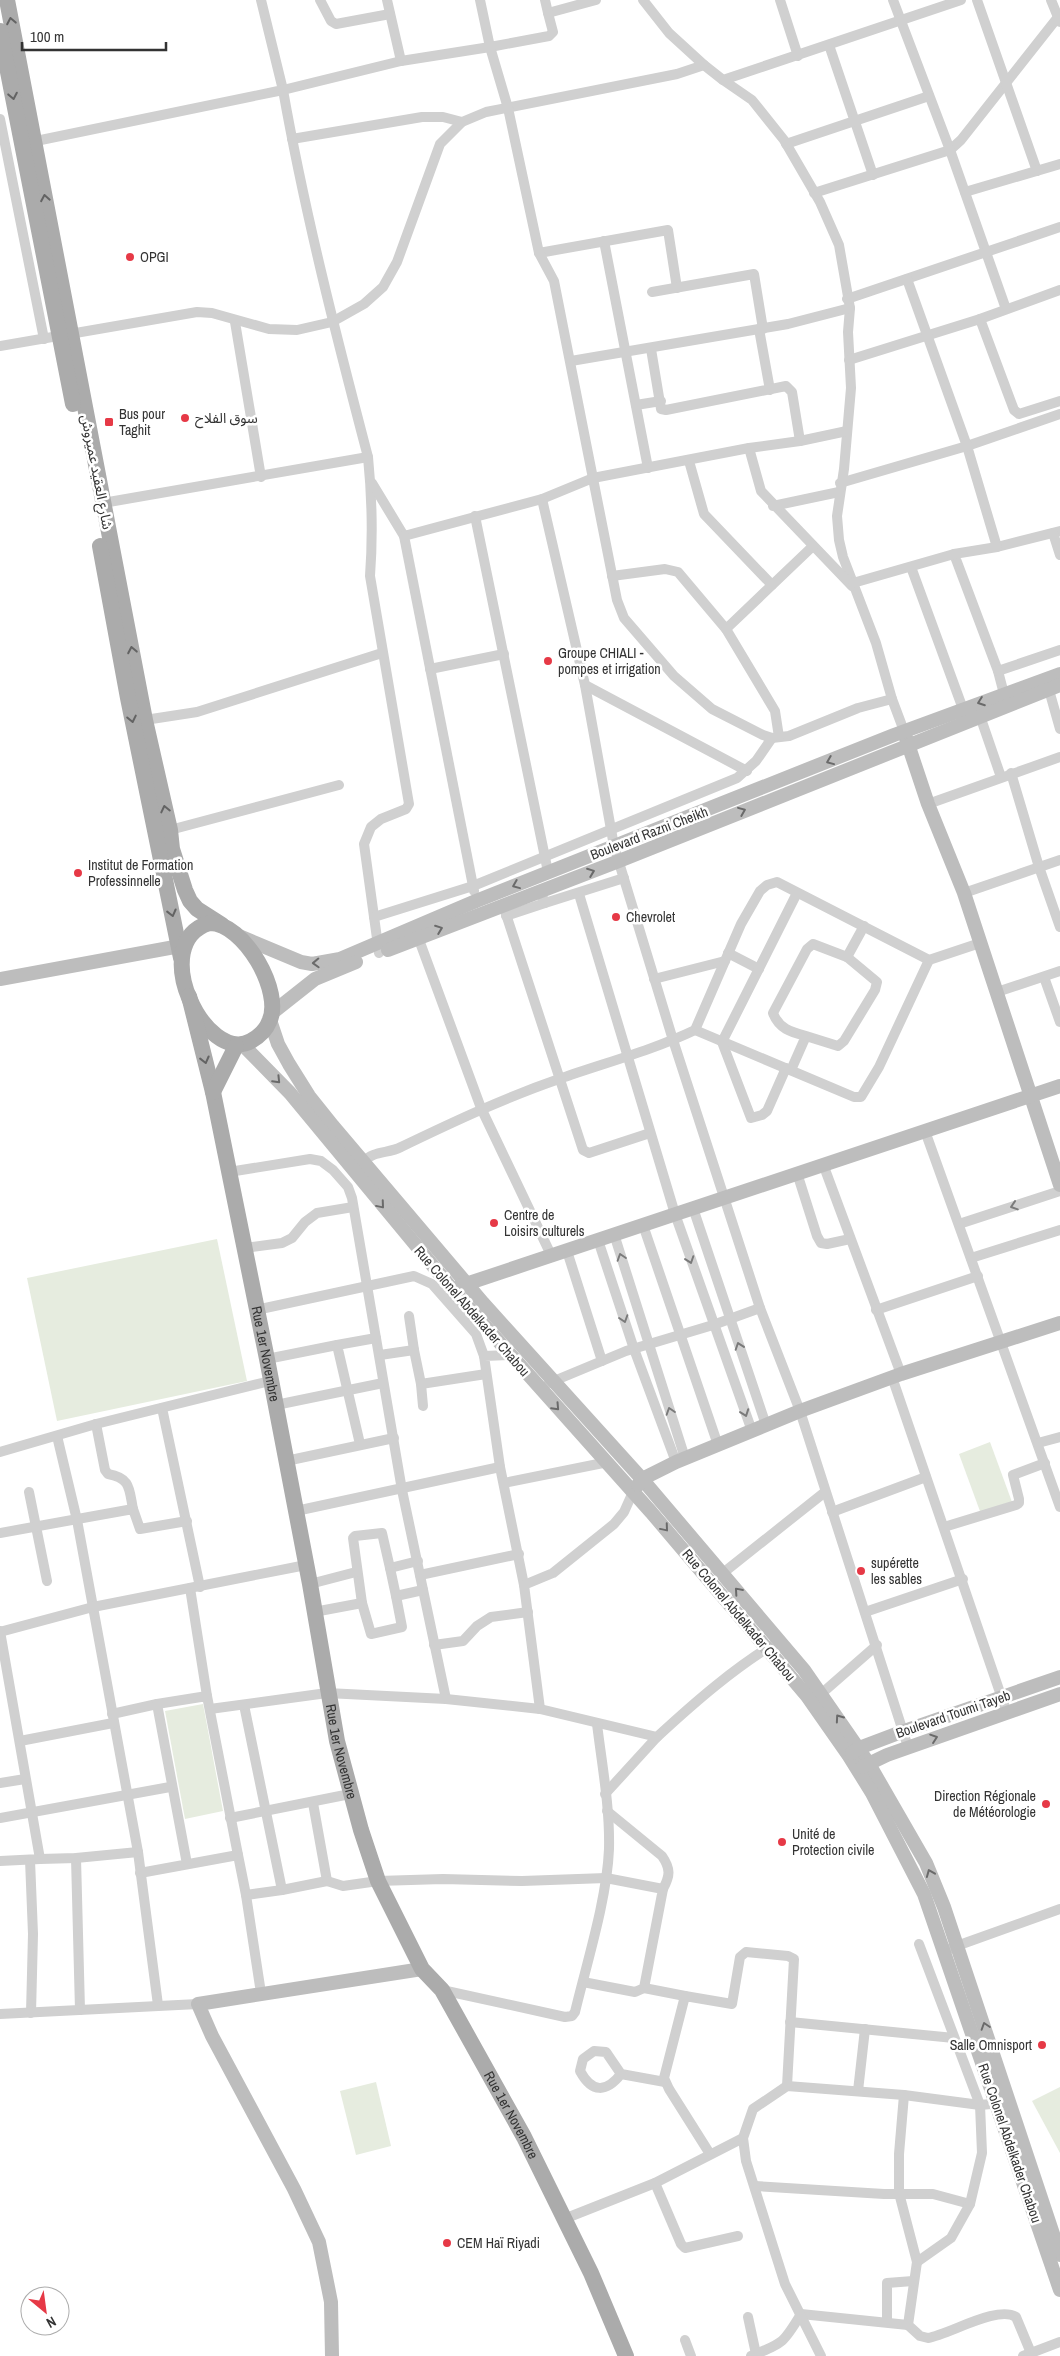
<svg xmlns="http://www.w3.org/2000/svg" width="1060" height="2356" font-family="'Archivo Narrow','Noto Sans Arabic',sans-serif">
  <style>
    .green { fill: #e6ecdf }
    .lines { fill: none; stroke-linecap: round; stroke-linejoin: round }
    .street { stroke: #d0d0d0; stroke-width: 10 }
    .secondary { stroke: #bdbdbd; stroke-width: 14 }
    .primary { stroke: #ababab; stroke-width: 16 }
    .oneway { stroke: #636363 }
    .oneway2 { stroke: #6a6a6a }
    .oneway3 { stroke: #7a7a7a }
    .poi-dot { fill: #e63946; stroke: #fff; stroke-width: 2 }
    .labels { text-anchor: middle; stroke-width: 5; stroke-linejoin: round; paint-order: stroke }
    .poi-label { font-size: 14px; fill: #333; stroke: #fff; text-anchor: start }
    .street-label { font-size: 14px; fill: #333; stroke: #fff }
  </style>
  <rect width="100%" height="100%" fill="#fff"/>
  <g class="green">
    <polygon points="217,1239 247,1381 57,1421 27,1278"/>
    <polygon points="990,1442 1012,1502 981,1514 959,1454"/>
    <polygon points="203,1704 223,1811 185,1819 165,1711"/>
    <polygon points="376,2082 391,2146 356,2155 340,2091"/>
    <polygon points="1060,2087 1060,2153 1032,2101"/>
  </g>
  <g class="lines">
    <g class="street">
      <polyline points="320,0 331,21 336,24 390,14"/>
      <polyline points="387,0 401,61"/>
      <polyline points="480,0 490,47 549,36 553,32 548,13 596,0"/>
      <polyline points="545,0 548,13"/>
      <polyline points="780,0 798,56"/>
      <polyline points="893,0 950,150 961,140 1058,17"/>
      <polyline points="977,0 1037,171"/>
      <polyline points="1051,0 1060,22"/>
      <polyline points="829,45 873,175"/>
      <polyline points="704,65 723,80 961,0"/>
      <polyline points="723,80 752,100 784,140 820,202 839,245 850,308 848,332 851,388 844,469 837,516 839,540 843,557 876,643 892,699"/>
      <polyline points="0,119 44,339"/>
      <polyline points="292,139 422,117 443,117 462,122"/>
      <polyline points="36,141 283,90 261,0"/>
      <polyline points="786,144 929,96"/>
      <polyline points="965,192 1060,164"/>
      <polyline points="814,193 950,150 1006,309"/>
      <polyline points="604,241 648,468"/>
      <polyline points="539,253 668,230 677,288"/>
      <polyline points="652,292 754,274 763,329"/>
      <polyline points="847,299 1060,227"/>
      <polyline points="980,319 1014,410 1019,414 1060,401"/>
      <polyline points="235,322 261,477"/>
      <polyline points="759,329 770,390"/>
      <polyline points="0,346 197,312 212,313 269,329 297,330 332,322 364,304 383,287 397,262 440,144 462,122 486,112 677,74 704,65 669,33 643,0"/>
      <polyline points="651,349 661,409 666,410 786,386 792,392 800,441"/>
      <polyline points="849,360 980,319 1060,290"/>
      <polyline points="571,361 788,324 850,308"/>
      <polyline points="636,405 661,401"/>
      <polyline points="1060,414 967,446 997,547 1060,531"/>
      <polyline points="749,448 761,491 852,586"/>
      <path d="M368,457C372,497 373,536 370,576L409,804L406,809L381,819L371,827L364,844L379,953"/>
      <polyline points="689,461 704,514 772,585"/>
      <polyline points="372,483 404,536 542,499 593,478 749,448 800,441 847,431"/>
      <polyline points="840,483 967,446 907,279"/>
      <polyline points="542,499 585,685 614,846 673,1040 760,1308 800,1411 908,1747"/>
      <path d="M103,503L368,457C336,335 305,214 283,90L401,61L490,47L508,108L539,253L554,281L617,600L624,618L674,676L712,709L763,735L772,738L789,736L858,708L892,699L904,731"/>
      <polyline points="773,506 839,492"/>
      <polyline points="475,516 548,872"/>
      <polyline points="1053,533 1060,555"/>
      <polyline points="404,536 474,891"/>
      <polyline points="997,547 954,554 998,671 1004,694"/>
      <polyline points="911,567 963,709"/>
      <polyline points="612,576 665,569 678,572 726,629 813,546"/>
      <polyline points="853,583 954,554"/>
      <polyline points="726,629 775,711 779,737"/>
      <polyline points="430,669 504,654"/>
      <polyline points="998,671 1060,650"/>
      <polyline points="585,685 747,771"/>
      <polyline points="1049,690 1060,729"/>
      <polyline points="980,716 1001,777"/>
      <polyline points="145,720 197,712 382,653"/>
      <polyline points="1011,773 1039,867 1060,927"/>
      <polyline points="928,804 1060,757"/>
      <polyline points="170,830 339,785"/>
      <polyline points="540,891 545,903 624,878"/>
      <polyline points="964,893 1060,860"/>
      <polyline points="579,894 675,1214 752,1431"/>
      <polyline points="503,905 583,1150 589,1153 650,1133"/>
      <polyline points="506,916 545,903"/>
      <polyline points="374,917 473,886 737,778 756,761 772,738"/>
      <polyline points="418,937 481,1108 552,1257"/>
      <polyline points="728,953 759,969"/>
      <polyline points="847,957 864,926"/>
      <polyline points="1044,977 1060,1022"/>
      <polyline points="654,979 725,961"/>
      <polyline points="997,992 1060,971"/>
      <polyline points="695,1030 854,1097 861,1097 879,1067 929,960"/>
      <polyline points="786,1068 767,1111 762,1115 751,1118 722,1042 797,893"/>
      <path d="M791,1070L806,1036L838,1046L844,1041L875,990L877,982L847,957L813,944L807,949L773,1013C779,1029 791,1032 806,1036"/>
      <polyline points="925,1131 1060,1507"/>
      <path d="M363,1162C374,1150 388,1154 401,1147C453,1122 504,1098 559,1079C604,1063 651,1051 695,1030L741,924L760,891L767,885L777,882L929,960L980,943"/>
      <polyline points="823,1164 901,1374"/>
      <polyline points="229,1172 310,1159 321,1161 333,1170 348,1187 352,1198 402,1490 446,1699"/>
      <polyline points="797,1173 817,1236 821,1243 827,1244 850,1239"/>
      <polyline points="693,1208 766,1425"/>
      <polyline points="959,1224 1060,1191"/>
      <polyline points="643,1225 718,1445"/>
      <polyline points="614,1234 685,1458"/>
      <polyline points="598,1240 634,1349 676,1462"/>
      <polyline points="244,1248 282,1243 292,1238 305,1222 317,1213 353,1207"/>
      <polyline points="567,1251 602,1361"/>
      <polyline points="971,1258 1060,1230"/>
      <polyline points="256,1310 414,1276 432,1284 476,1334 484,1356"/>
      <polyline points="876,1310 978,1276"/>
      <polyline points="409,1316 414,1350"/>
      <polyline points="380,1355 414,1350 421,1384 486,1374"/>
      <polyline points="509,1355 484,1356 500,1467 524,1585"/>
      <polyline points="267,1359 337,1345"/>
      <polyline points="892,1377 1007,1713"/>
      <polyline points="549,1383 626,1351 713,1325 760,1308"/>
      <polyline points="421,1384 423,1406"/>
      <polyline points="276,1405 383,1383"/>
      <polyline points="162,1408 200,1587"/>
      <path d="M96,1424L105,1470L108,1474C131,1478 129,1489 133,1509"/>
      <polyline points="57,1436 77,1520 138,1852 158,2005"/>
      <polyline points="1038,1443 1060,1437"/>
      <polyline points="360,1444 337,1345 376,1338"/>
      <polyline points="0,1452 96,1424 270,1381"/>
      <polyline points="286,1461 394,1438"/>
      <polyline points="504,1483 608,1462"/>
      <polyline points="29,1492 47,1581"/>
      <polyline points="296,1511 500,1467"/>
      <polyline points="832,1512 926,1477"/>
      <polyline points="944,1527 1016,1505 1019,1503 1019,1499 1013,1475 1045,1463"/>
      <polyline points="0,1533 133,1509 140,1529 187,1521"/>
      <polyline points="418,1561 390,1568 382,1533 355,1536 353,1538 362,1603 371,1634 402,1627 396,1596 423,1590"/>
      <polyline points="390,1568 396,1596"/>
      <polyline points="723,1573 825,1492"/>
      <polyline points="420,1575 519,1554"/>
      <polyline points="310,1584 356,1572"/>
      <polyline points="190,1588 207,1696"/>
      <polyline points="314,1612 362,1603"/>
      <polyline points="865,1612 963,1579"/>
      <polyline points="0,1631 40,1859 0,1861"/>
      <polyline points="0,1632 93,1607 306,1565"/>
      <polyline points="434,1645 463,1641 477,1626 491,1617 528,1612"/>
      <polyline points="821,1694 877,1645"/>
      <polyline points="244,1705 282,1890 327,1881 313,1803"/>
      <path d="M210,1709L327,1693L446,1699L540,1709L657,1737C695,1702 735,1667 779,1641"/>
      <polyline points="540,1709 524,1585 553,1573 614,1524 624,1512 633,1492"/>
      <polyline points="112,1714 157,1704"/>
      <polyline points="20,1741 113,1723"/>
      <polyline points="0,1783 25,1779"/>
      <polyline points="605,1794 657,1737"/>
      <path d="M607,1811L662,1856C671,1869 670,1876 663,1889"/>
      <polyline points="0,1818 170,1787"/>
      <polyline points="230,1818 350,1794"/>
      <polyline points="238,1855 246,1895 282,1890"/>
      <polyline points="76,1858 80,2010"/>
      <polyline points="40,1859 76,1858 138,1852"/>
      <polyline points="30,1860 33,1934 31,2013"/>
      <polyline points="140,1873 238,1855 207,1696 157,1704 187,1864"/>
      <polyline points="327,1881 343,1886 378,1881 443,1879 522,1881 606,1878 663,1889 644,1988 635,1992 583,1982"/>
      <polyline points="246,1895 261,1993"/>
      <polyline points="951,1948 1060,1909"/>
      <polyline points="644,1988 685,1996"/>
      <path d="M442,1990L565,2017L572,2016L575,2012C587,1962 607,1899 609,1849C610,1807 602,1765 597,1724"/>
      <polyline points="0,2014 198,2004"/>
      <polyline points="790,2022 954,2038"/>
      <path d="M621,2074C606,2093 592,2093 580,2071L583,2059L594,2051L606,2052L621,2074L665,2082"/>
      <polyline points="858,2091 865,2029"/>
      <path d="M904,2095L899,2154V2193L917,2262L908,2325L920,2336L928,2338C950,2334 998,2305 1016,2317L1031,2353"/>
      <polyline points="710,2154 669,2089 664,2078 685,1996 732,2004 740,1957 746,1952 788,1956 794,1959 787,2086"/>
      <polyline points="655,2183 681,2244 685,2248 738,2236"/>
      <polyline points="755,2186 884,2194 933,2194 970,2204 982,2153 980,2105 919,1944"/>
      <polyline points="564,2219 655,2183 743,2138"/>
      <polyline points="917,2262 951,2238 970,2204"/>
      <polyline points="748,2317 756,2354"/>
      <polyline points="887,2322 887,2283 913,2281"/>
      <polyline points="685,2340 691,2356"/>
      <path d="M751,2356C783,2343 783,2344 801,2314L908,2325"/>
      <polyline points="821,2356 785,2284 746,2161 743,2138 753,2109 787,2086 904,2095 980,2105 1002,2103"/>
      <polyline points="1023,2356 1060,2342"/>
    </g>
    <g class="secondary">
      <polyline points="905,735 928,804 964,893 1060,1185"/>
      <polyline points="239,936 301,962 312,964 340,959 476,901 894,735 1060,674"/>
      <polyline points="388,950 619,861 1060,685"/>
      <polyline points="0,979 180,946 186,940"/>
      <polyline points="272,1013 315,979 356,962"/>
      <polyline points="270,1020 278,1044 289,1064 309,1096 333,1126 483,1303 642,1479 804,1670 869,1764 926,1863 944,1907 1060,2255"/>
      <polyline points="243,1045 290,1093 453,1290 651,1512 807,1696 849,1756 872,1793 924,1894 1060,2290"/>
      <polyline points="460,1286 1060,1086"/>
      <polyline points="638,1485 642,1479 676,1462 800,1411 901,1374 1060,1323"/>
      <polyline points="852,1753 859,1748 904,1731 1060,1677"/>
      <polyline points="862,1767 887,1755 1060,1694"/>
      <polyline points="332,2356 331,2302 319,2242 294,2189 212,2036 198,2004 422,1969"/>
    </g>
    <g class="primary">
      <polyline points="7,0 145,720 170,830 172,849 185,890 190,901 197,909 222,925"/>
      <polyline points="0,31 73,404"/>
      <polyline points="100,546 128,698 181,958"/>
      <path d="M209,923C244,922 284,993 269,1022C266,1030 258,1037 251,1041C206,1066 146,943 209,923Z"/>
      <path id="s1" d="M189,996L213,1092L267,1359L310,1584L337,1741L361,1830L378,1881L422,1969L442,1990L524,2137L591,2273L626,2356"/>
      <polyline points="213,1092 236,1046"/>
    </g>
  </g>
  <defs><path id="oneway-chevron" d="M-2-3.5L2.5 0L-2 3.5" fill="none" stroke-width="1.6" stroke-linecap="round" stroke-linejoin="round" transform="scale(1.25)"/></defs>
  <g class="oneway">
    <use href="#oneway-chevron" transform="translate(11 21) rotate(-101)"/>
    <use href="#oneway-chevron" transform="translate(13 96) rotate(79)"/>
    <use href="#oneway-chevron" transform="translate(45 198) rotate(-100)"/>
    <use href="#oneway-chevron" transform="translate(132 650) rotate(-101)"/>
    <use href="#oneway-chevron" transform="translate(132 719) rotate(78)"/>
    <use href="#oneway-chevron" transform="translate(165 809) rotate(-103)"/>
    <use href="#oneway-chevron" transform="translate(172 913) rotate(76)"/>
    <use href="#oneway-chevron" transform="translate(205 1060) rotate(76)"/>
  </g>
  <g class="oneway2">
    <use href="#oneway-chevron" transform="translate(981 702) rotate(160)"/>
    <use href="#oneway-chevron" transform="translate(830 761) rotate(158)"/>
    <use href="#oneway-chevron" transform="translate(742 811) rotate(-22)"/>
    <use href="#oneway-chevron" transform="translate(591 872) rotate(-21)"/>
    <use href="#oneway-chevron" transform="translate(516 885) rotate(158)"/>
    <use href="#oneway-chevron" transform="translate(439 929) rotate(-21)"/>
    <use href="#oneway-chevron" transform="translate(316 963) rotate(178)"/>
    <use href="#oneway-chevron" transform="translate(277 1080) rotate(46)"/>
    <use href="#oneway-chevron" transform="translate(381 1205) rotate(50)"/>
    <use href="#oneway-chevron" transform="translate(556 1407) rotate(47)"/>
    <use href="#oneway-chevron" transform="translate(665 1528) rotate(50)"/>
    <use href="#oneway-chevron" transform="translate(738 1591) rotate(-131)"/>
    <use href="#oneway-chevron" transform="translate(839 1718) rotate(-125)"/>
    <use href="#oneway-chevron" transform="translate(934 1738) rotate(-19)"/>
    <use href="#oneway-chevron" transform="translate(930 1873) rotate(-112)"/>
    <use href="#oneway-chevron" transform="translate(985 2026) rotate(-108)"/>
  </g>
  <g class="oneway3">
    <use href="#oneway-chevron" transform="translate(1014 1206) rotate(162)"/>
    <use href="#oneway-chevron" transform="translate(621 1257) rotate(-108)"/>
    <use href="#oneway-chevron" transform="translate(690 1260) rotate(71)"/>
    <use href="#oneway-chevron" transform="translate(624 1319) rotate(72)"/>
    <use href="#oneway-chevron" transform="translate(739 1346) rotate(-109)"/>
    <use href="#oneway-chevron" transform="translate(670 1411) rotate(-108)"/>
    <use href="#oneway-chevron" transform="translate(745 1413) rotate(70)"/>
  </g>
  <g class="poi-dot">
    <circle cx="130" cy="257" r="5"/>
    <circle cx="185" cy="418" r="5"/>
    <rect x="104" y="417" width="10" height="10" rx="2.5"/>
    <circle cx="548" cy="661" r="5"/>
    <circle cx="78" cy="873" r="5"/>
    <circle cx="616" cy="917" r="5"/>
    <circle cx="494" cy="1223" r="5"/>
    <circle cx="861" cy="1571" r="5"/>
    <circle cx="1046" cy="1804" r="5"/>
    <circle cx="782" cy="1842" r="5"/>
    <circle cx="1042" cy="2045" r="5"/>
    <circle cx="447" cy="2243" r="5"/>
  </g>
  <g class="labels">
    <g class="poi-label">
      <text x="140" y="262">OPGI</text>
      <text x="119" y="419">Bus pour<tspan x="119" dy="16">Taghit</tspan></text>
      <text x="195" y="423">سوق الفلاح</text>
      <text x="558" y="658">Groupe CHIALI -<tspan x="558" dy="16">pompes et irrigation</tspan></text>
      <text x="88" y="870">Institut de Formation<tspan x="88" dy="16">Professinnelle</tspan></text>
      <text x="626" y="922">Chevrolet</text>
      <text x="504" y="1220">Centre de<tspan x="504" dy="16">Loisirs culturels</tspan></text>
      <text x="871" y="1568">supérette<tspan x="871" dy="16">les sables</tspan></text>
      <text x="1036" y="1801" text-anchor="end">Direction Régionale<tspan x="1036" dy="16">de Météorologie</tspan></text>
      <text x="792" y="1839">Unité de<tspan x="792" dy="16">Protection civile</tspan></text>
      <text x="1032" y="2050" text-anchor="end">Salle Omnisport</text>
      <text x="457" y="2248">CEM Haï Riyadi</text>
    </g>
    <g class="street-label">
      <text transform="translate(97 472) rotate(79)" y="5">شارع العقيد عميروش</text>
      <text transform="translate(649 833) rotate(-21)" y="5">Boulevard Razni Cheikh</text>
      <text transform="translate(472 1311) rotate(49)" y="5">Rue Colonel Abdelkader Chabou</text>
      <text dy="5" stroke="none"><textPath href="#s1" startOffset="366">Rue 1er Novembre</textPath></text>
      <text transform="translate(739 1615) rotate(50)" y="5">Rue Colonel Abdelkader Chabou</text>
      <text transform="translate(953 1714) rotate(-19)" y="5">Boulevard Toumi Tayeb</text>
      <text dy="5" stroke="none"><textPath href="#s1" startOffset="771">Rue 1er Novembre</textPath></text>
      <text dy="5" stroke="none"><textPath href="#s1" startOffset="1176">Rue 1er Novembre</textPath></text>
      <text transform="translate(1010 2143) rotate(71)" y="5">Rue Colonel Abdelkader Chabou</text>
    </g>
  </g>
  <g transform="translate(45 2311) rotate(151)"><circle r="24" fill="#ffffff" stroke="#adadad"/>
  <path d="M0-4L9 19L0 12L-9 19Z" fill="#e63946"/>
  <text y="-8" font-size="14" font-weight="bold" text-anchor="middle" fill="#333333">N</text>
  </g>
  <path d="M22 42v8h144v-8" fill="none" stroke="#333333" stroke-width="2.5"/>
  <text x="30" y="42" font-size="15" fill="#333333" stroke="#ffffff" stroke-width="4" paint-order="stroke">100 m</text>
</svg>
